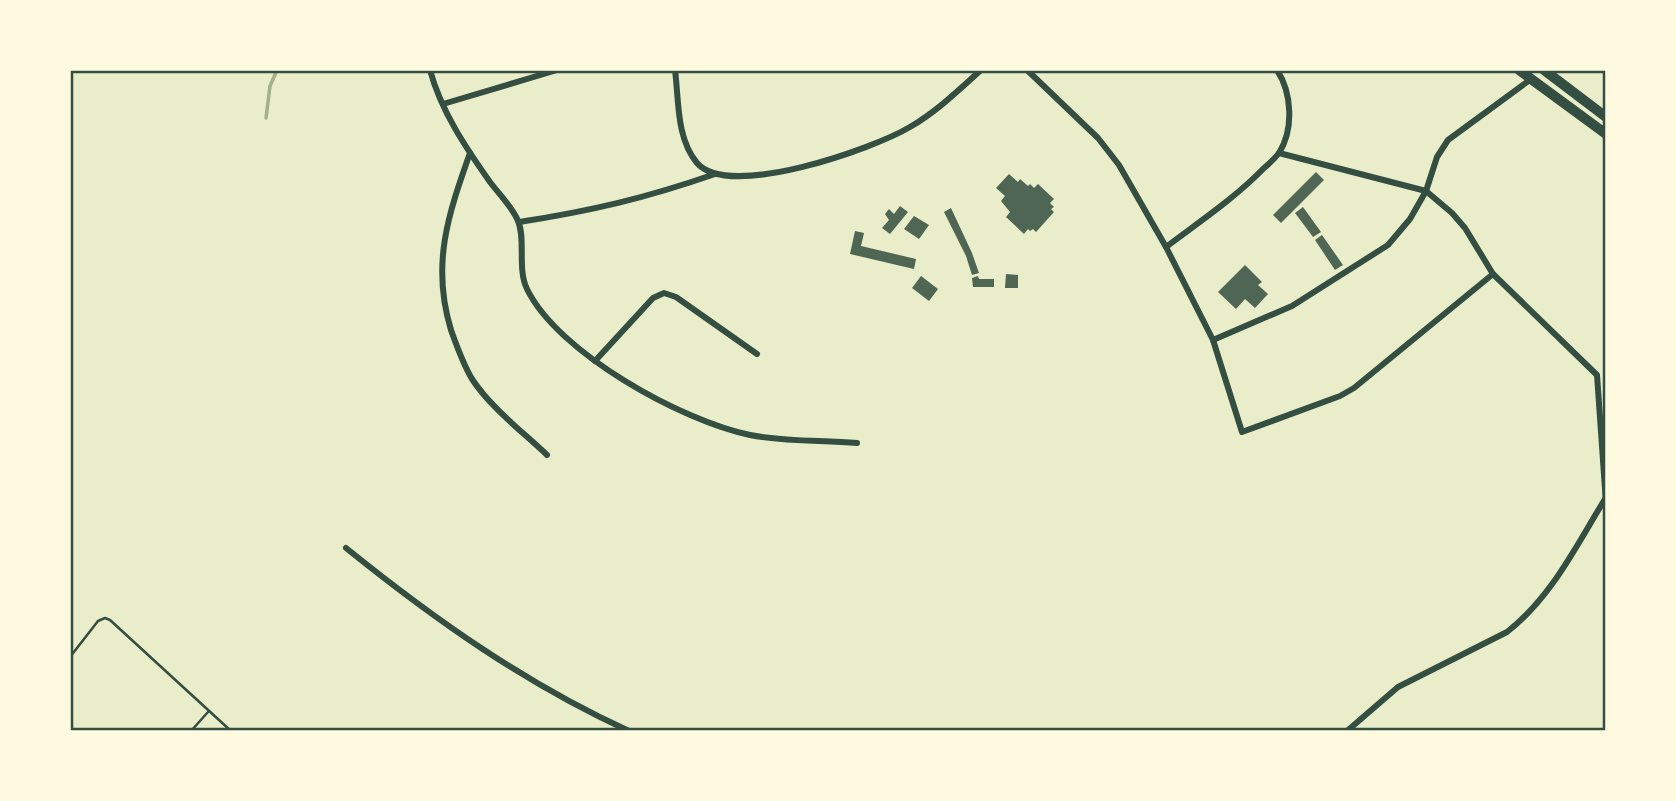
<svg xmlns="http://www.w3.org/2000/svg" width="1676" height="801" font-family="'Fira Sans Condensed',sans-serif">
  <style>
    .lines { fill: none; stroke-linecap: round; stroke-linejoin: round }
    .stream { stroke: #a3b18a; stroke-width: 3.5 }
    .building { fill: #4f6655 }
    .service { stroke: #344e41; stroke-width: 2.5 }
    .minor { stroke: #344e41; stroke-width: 6 }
    .trunk { stroke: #344e41; stroke-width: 10 }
    .neatline { fill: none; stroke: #344e41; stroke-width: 2.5 }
  </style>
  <rect width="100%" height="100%" fill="#e9edc9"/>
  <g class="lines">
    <polyline class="stream" points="266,118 270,86 277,70"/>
  </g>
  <g class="building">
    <polygon points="1316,172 1324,180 1281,223 1273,215"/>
    <polygon points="1009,174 1018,182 1020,179 1028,186 1030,184 1034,188 1038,184 1054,199 1050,203 1054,207 1051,209 1054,212 1036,232 1033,229 1030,231 1028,229 1024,234 1006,217 1010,212 1001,201 1005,196 996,188"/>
    <polygon points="900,206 908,212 890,234 882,228 889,220 885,214 889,209 894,214"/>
    <polygon points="1303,207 1321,232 1313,237 1295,213"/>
    <polygon points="951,208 972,253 979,273 972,275 966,256 944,212"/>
    <polygon points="914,216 929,225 919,239 904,229"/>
    <polygon points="855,231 864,233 861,246 916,259 914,269 850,254"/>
    <polygon points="1322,235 1343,265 1335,270 1315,240"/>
    <polygon points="1245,265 1262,282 1258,285 1268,294 1255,308 1245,299 1236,309 1218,292"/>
    <polygon points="1006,274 1018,275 1018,288 1005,288"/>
    <polygon points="921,276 938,289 929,301 912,288"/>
    <polygon points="978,276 979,279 994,279 994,287 973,287 972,278"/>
  </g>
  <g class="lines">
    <g class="service">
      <polyline points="70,657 98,621 105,618 110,620 231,731"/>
      <polyline points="191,731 208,712"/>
    </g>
    <g class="minor">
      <path d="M430,70C441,111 466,148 490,182C499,194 513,208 518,221C526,239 517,269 527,289C558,353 682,421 750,435C785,442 822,440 857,443"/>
      <path d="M675,70C679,100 676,138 697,163C729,200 873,149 910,127C936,112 959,90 981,70"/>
      <polyline points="1027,70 1098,138 1119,165 1166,247 1213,340 1242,432 1340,396 1354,388 1493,274"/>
      <polyline points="443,104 557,70"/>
      <path d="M470,153C448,215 431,265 451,330C457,347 463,364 472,379C491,408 523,432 547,455"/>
      <polyline points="1279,153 1426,191 1452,213 1465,228 1493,274 1597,375 1606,503"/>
      <path d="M519,222C591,211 646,198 715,174"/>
      <path d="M1166,247C1199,222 1235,198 1264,168C1269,164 1275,158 1279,153C1294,129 1292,93 1277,70"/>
      <polyline points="1213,340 1292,306 1388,245 1410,219 1426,191 1437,157 1448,140 1531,79"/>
      <polyline points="595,361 653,298 664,293 676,297 757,354"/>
      <path d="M346,548C434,619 526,684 629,731"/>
      <path d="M1347,731L1398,687L1507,632C1551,598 1576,546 1605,499"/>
    </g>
    <g class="trunk">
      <polyline points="1519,70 1606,134"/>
      <polyline points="1544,70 1606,117"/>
    </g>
  </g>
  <rect width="1676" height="801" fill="none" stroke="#fefae0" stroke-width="144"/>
  <rect x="72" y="72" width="1532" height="657" class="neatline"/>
</svg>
